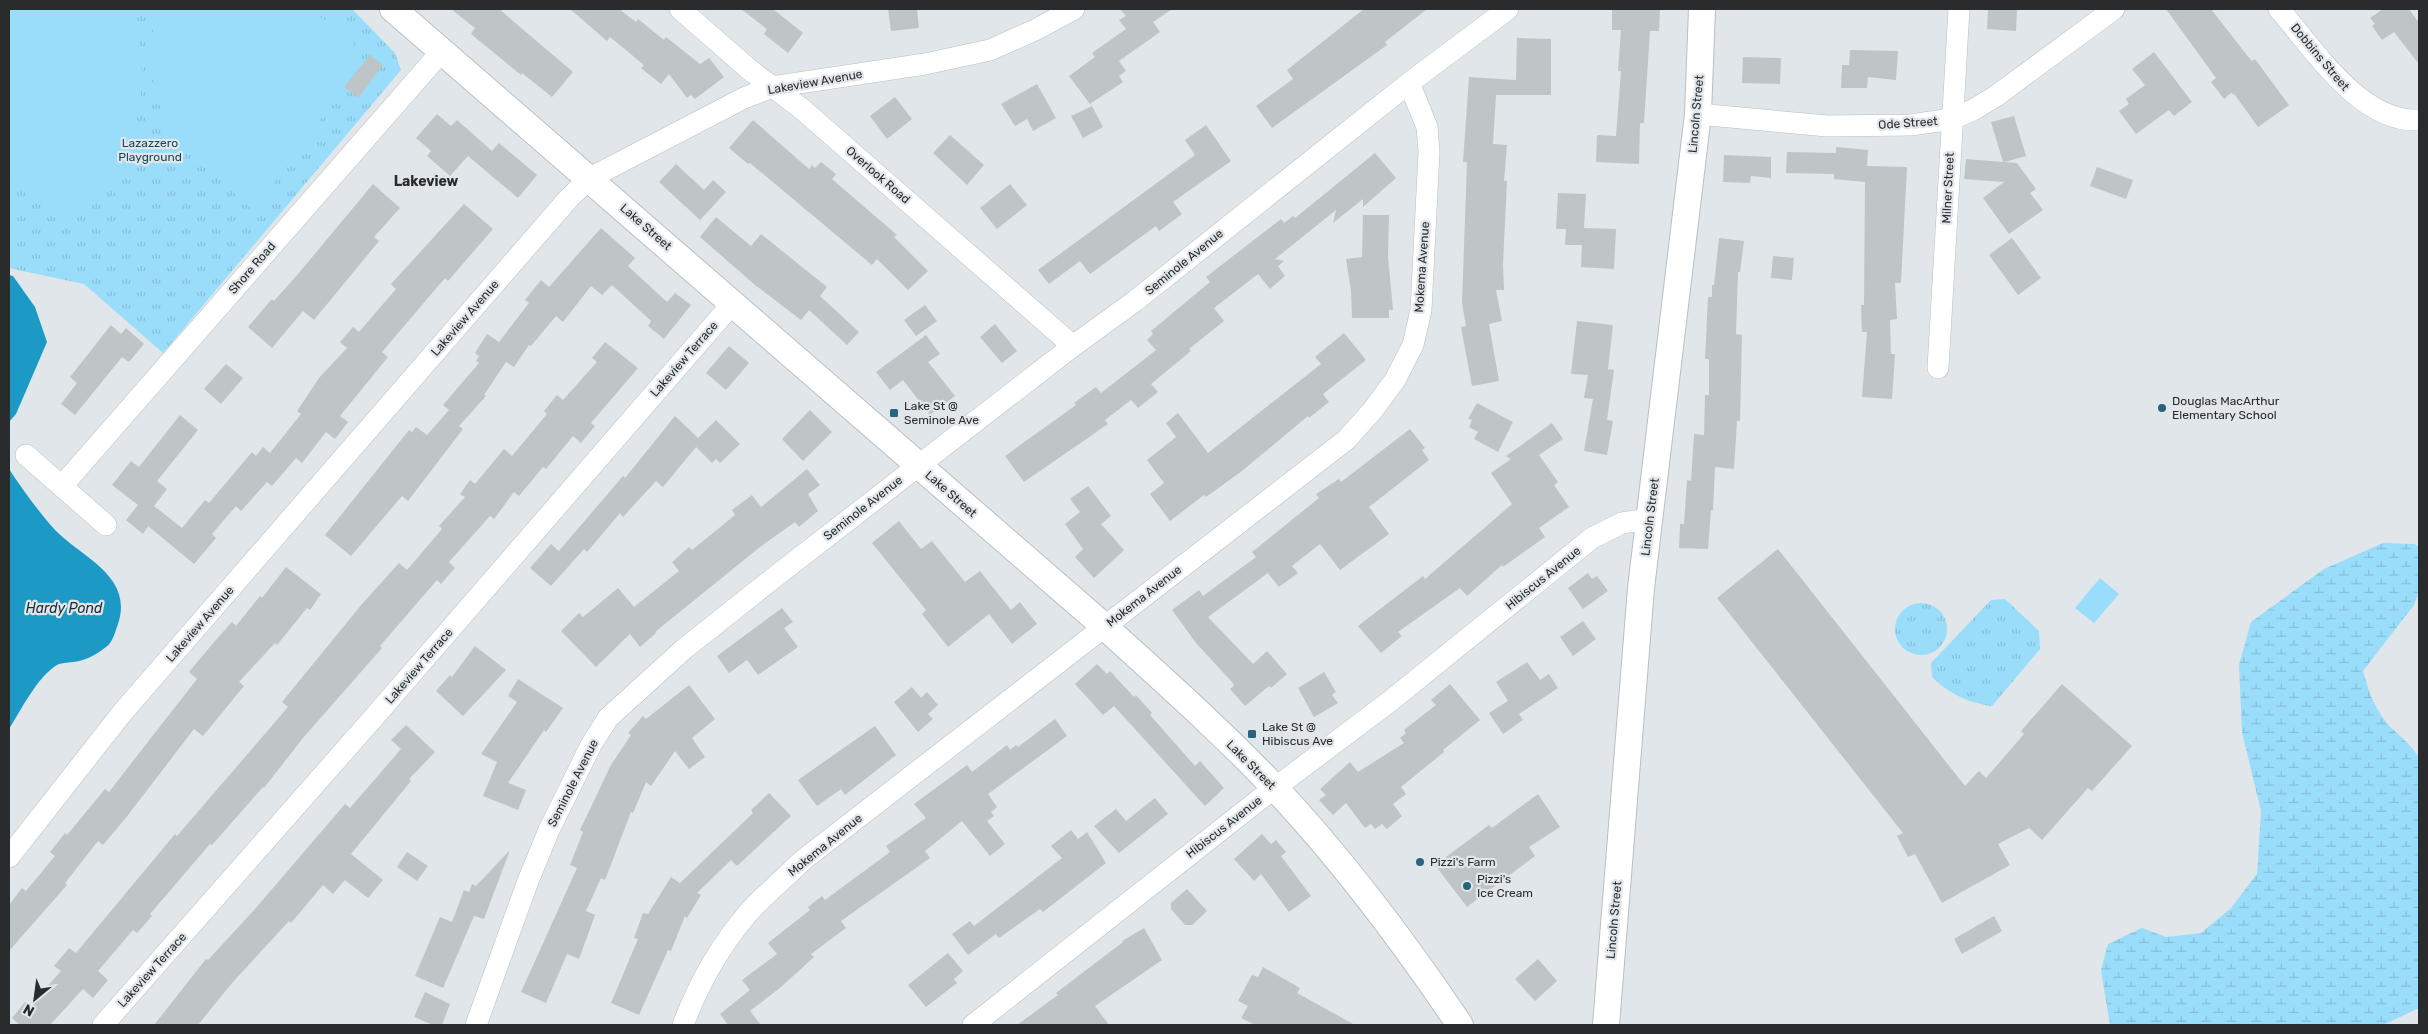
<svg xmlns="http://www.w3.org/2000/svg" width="2428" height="1034" font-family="Rubik,sans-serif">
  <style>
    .grass { fill: url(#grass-tufts) }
    .wetland { fill: url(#wetland-marsh) }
    .garden { fill: #9addfb }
    .water { fill: #1c9ac5 }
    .building { fill: #bfc5c7 }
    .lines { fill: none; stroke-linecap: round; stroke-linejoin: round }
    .minor-casing { stroke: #b9bfc2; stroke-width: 22 }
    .tertiary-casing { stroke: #b9bfc2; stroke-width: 28 }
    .minor { stroke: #fff; stroke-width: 21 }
    .tertiary { stroke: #fff; stroke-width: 26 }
    .poi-dot { fill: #29647c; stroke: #e0e6e9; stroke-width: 2 }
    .labels { text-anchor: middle; stroke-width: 4.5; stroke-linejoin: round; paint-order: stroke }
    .street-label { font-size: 12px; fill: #292b2c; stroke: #e0e6e9 }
    .park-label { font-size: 12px; fill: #19485b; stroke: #e0e6e9 }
    .poi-label { font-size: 12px; fill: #292b2c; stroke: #e0e6e9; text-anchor: start }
    .neighbourhood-label { font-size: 14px; font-weight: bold; fill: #292b2c; stroke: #e0e6e9 }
    .water-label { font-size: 14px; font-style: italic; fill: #1a2d36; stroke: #e0e6e9 }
  </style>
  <defs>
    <pattern id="grass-tufts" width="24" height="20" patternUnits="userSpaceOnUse" patternTransform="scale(1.25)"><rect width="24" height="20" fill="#9addfb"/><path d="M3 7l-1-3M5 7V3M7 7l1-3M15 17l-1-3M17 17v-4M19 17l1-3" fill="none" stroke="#85bed7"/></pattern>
    <pattern id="wetland-marsh" width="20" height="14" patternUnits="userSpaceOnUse" patternTransform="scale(1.25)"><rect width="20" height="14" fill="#9addfb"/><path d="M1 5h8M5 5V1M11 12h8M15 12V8" fill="none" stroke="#85bed7"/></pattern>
  </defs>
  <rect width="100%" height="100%" fill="#e0e6e9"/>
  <g class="grass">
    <polygon points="9,9 352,9 395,53 401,70 163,353 84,284 9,268"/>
    <path d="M2005,599L2039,631L2040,649L1992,706C1971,704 1946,692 1932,677L1931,663L1991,600Z"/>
    <circle cx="1921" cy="629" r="26"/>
  </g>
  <path class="wetland" d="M2383,543L2415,544L2419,548V592L2414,605L2363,671C2368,688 2372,703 2383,718C2393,733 2408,739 2419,758V1008L2383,1025H2110L2101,970L2108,944L2142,928L2166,937L2201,933L2231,908L2257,874L2261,811L2242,732L2239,665L2251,622L2324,569Z"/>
  <g class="garden">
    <path d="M25,9H127C150,51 145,123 120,163C106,185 87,202 68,220L54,216L9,159V18Z"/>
    <path d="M154,9H308L352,38L359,66L254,211C213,173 155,131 152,70C151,50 154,29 154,9Z"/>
    <polygon points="2100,578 2119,594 2094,623 2075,608"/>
  </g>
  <g class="water">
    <polygon points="9,275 13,276 35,307 47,342 16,414 9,422"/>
    <path d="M9,469C23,490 38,511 55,530C81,557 134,576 118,624C115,632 113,642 106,647C98,653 89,659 79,661C72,663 62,662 57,665C37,677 21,710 9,729Z"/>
  </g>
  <g class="building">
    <polygon points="451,9 499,9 573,72 552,97 522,73 521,75 471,34 475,28"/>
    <polygon points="570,9 619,9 636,22 638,19 664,40 666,37 700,64 709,58 724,77 695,99 691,95 687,98 669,74 661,84 641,68 644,65 610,37 607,41"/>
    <polygon points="741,9 773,9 803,33 788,53 764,34 767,29"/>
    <polygon points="888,9 917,9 919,28 891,31"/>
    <polygon points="1120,9 1172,9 1153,22 1160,32 1119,61 1126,71 1119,76 1123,82 1090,104 1069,76 1095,57 1092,53 1126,29 1119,20 1126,16"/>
    <polygon points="1364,9 1427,9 1385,42 1387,45 1272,128 1256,106 1293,79 1287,70"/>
    <polygon points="1612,9 1660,9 1659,31 1650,31 1644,123 1640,123 1639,164 1596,162 1597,135 1616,136 1621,71 1618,71 1621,30 1612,30"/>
    <polygon points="1988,9 2017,9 2016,31 1987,29"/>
    <polygon points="2166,9 2211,9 2246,54 2252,61 2255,59 2289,105 2258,127 2235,95 2231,93 2224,99 2211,82 2216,78"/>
    <polygon points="2383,9 2409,9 2419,23 2419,64 2394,32 2382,40 2372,26 2375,24 2370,18"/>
    <polygon points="1517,38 1551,39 1551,95 1496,95 1493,144 1507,145 1504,181 1507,181 1503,264 1504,290 1496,290 1502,321 1489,324 1499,381 1472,386 1461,327 1466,326 1462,303 1467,162 1463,162 1469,77 1516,80"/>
    <polygon points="1850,50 1898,51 1896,80 1868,77 1867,88 1841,88 1842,65 1849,65"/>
    <polygon points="2154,52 2192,102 2174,116 2169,110 2136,134 2119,111 2129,104 2126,99 2145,85 2132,69"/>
    <polygon points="370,55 383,65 358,98 344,87"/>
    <polygon points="1743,57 1781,58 1780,84 1742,83"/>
    <polygon points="1037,84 1056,118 1033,131 1027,119 1015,126 1001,104"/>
    <polygon points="895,97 912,119 887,139 870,116"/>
    <polygon points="1092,106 1103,127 1083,138 1071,116"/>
    <polygon points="437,114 451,126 457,120 492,151 499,143 537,175 518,198 468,156 450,176 427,156 431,151 416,138"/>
    <polygon points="2014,116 2026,156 2005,162 2017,163 2036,189 2030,193 2043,210 2009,234 1983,198 2004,182 1964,179 1966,159 2003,162 1991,122"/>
    <polygon points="753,120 809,169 812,165 815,168 821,162 836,174 832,179 897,235 894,237 928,271 908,290 877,259 872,265 750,163 748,164 729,148"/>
    <polygon points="1206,125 1231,161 1173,202 1182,214 1159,231 1156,226 1090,274 1080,261 1049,284 1038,270 1195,155 1185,140"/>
    <polygon points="950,135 984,165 967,185 933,153"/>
    <polygon points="1836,147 1868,150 1867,166 1907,167 1901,283 1895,283 1897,319 1890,320 1891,354 1895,354 1892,399 1862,397 1867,332 1862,332 1861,305 1864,305 1865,182 1834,179 1834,174 1786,173 1787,152 1836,153"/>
    <polygon points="1375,153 1396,178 1363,207 1363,199 1333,223 1336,210 1275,259 1284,261 1278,266 1285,276 1270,289 1258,274 1214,308 1224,321 1189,349 1191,351 1151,384 1158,392 1138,408 1131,400 1105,420 1108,424 1024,482 1005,456 1076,405 1074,403 1096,387 1101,393 1156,350 1147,340 1153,334 1151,331 1210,282 1206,277 1281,219 1284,223 1293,216 1295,218"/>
    <polygon points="1724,155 1771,157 1771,178 1751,176 1750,183 1723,182"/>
    <polygon points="676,164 704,190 713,180 726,192 700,220 659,182"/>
    <polygon points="2097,167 2133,180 2126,199 2090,186"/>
    <polygon points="373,184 400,208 374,237 379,241 314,320 303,311 272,348 248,327 272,299 274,301 298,274"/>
    <polygon points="1010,184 1027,205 997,229 980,208"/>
    <polygon points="1558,193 1586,194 1584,228 1616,229 1614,269 1581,267 1582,245 1565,245 1566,229 1556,229"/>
    <polygon points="464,204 493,229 448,281 445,278 382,352 388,357 340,416 348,422 335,439 326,432 302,463 296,458 272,486 267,482 241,511 236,506 212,534 216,538 194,564 148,526 143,534 126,520 138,505 112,485 131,461 139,467 180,415 198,430 157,481 167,489 154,506 182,528 205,500 209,503 252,452 256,456 263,447 270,453 301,414 297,411 319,378 347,348 340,342 353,327 359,332 396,289 391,284"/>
    <polygon points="1363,215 1389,215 1388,257 1393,310 1389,310 1389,318 1352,318 1351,291 1346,259 1362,257"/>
    <polygon points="716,217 751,246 761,234 827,287 820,296 859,332 847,345 809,310 801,320 755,285 700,237"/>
    <polygon points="601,228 635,258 628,266 667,302 675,293 691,305 664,339 648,326 651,321 612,285 602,295 591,286 563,322 556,316 531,346 529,345 514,367 506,362 484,395 486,396 459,426 463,429 408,501 402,496 351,556 325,535 409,430 412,432 416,427 427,435 449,410 443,405 479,363 476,361 479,356 475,353 487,334 499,342 529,303 525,300 541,280 549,287"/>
    <polygon points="1719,238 1744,241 1740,272 1738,272 1736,334 1742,335 1740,421 1737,421 1734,469 1715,467 1713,510 1711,510 1708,549 1679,548 1680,524 1684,524 1687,480 1691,481 1694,434 1704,435 1705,395 1709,395 1709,359 1705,359 1708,297 1712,297 1712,285 1714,285"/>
    <polygon points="2012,238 2041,278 2018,295 1989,255"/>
    <polygon points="1773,256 1794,258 1792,280 1771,278"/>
    <polygon points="925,305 937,321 916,336 904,320"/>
    <polygon points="1577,321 1613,325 1608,369 1614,370 1607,420 1613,421 1607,455 1584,451 1593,399 1584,398 1588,375 1571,374"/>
    <polygon points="995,324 1017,351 1002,363 980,337"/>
    <polygon points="111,325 121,334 126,328 144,344 129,362 122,357 75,415 61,404 77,383 70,377"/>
    <polygon points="1344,333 1366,360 1323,394 1329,402 1309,418 1308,416 1242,471 1206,497 1204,495 1170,521 1150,494 1164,483 1147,460 1176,437 1166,423 1178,413 1208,453 1321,364 1315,357"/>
    <polygon points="926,335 940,354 928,362 955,396 930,415 903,380 890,390 876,372"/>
    <polygon points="605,342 638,368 591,423 595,426 581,443 573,436 546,469 543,467 519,496 514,492 494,519 490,516 449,562 455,568 441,584 437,580 380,646 382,648 303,738 264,788 263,787 212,845 210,844 150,914 152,916 137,933 133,930 98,971 108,980 93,998 83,989 50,1025 20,1025 12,1018 25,1002 30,1006 61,971 54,966 69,948 76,953 175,834 177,836 288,707 282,702 362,604 399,563 407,570 442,529 439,526 465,497 460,494 470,480 475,484 480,478 504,449 512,456 547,414 544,411 557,395 563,400 597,362 592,358"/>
    <polygon points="729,346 749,363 726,390 706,373"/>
    <polygon points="226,364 243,378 221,404 204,389"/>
    <polygon points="1477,403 1513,422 1498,452 1474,439 1478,432 1469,427 1472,420 1468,419"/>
    <polygon points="810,410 832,432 803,461 782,439"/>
    <polygon points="675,416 698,438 716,420 740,444 720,463 716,459 712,463 696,447 663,487 656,481 623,517 620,513 587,552 584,549 551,586 530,568 551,544 559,551 623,476 625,478"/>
    <polygon points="1552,423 1563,439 1539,455 1558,482 1554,485 1569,507 1539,528 1545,537 1503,567 1502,565 1467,596 1460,588 1398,632 1402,636 1381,653 1358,626 1423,576 1425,579 1512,504 1491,473 1511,459 1506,456"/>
    <polygon points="1410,429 1425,448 1422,450 1429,460 1369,507 1389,534 1340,570 1320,544 1292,566 1298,573 1279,587 1268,573 1208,617 1253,664 1267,651 1287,674 1271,688 1269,686 1245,706 1230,689 1234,685 1232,682 1196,643 1172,610 1199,590 1203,596 1256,557 1252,552 1319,498 1316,494 1339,479 1341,482"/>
    <polygon points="807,469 820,485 808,494 818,511 799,527 795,522 760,547 655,632 656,633 640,647 630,634 596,667 561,631 579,613 583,617 618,588 634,607 679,571 672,562 689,547 692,550 735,515 732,510 752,495 761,507"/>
    <polygon points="1088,486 1111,516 1101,524 1124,550 1094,578 1075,557 1083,549 1065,524 1080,512 1070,499"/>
    <polygon points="899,521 921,549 932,541 965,582 980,571 1011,610 1020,602 1037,624 1012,644 989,614 948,647 922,614 926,610 872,543"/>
    <polygon points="1778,549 1965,786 1979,771 1986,778 2024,734 2021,731 2062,684 2132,746 2092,791 2088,788 2042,840 2029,828 1998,844 2010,865 1942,903 1915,854 1908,857 1897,836 1903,833 1717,598"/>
    <polygon points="286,567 321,594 310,610 307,608 277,645 275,643 239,682 244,686 203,736 194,729 125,819 103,845 98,841 65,883 67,885 9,951 9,905 22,888 26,891 55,856 50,852 65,833 67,835 105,789 109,792 126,770 197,679 189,672 214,642 232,622 236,626 260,596 262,598"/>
    <polygon points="1588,573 1592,579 1597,576 1608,591 1583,609 1568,588"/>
    <polygon points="782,608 793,622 784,628 798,647 758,675 747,660 729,673 717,656"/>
    <polygon points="1583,621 1596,639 1573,656 1560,637"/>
    <polygon points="475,646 506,670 463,716 436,691 450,675 452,677"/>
    <polygon points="1527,662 1540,680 1549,674 1558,688 1519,714 1523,720 1503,734 1489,713 1508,701 1496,682"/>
    <polygon points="1097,664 1107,674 1110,671 1134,697 1136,695 1152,713 1150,715 1195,766 1200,761 1224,788 1205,806 1114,706 1103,715 1075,684"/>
    <polygon points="1324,672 1336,692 1332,695 1338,703 1314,717 1298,688"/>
    <polygon points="518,679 563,708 546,732 544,730 508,783 526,790 518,810 483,796 497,762 481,754 517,702 508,696"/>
    <polygon points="1450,684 1480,720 1443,750 1444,752 1401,787 1406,794 1393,804 1402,816 1387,829 1382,824 1375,829 1371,824 1365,828 1346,803 1333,815 1319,800 1326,795 1320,789 1350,762 1358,772 1404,743 1400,738 1406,733 1404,730 1436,705 1431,700"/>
    <polygon points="689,685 715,719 692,738 705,757 689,769 675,751 651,786 646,782 633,813 631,812 605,880 601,878 586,911 595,915 579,959 567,954 546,1003 521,992 577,868 570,865 583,832 580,830 611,765 631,735 628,733 643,716 646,719"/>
    <polygon points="912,687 921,698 927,692 938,705 928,714 933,719 918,732 894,702"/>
    <polygon points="1055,719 1067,736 988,794 997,807 991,812 994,816 987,821 1005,844 990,856 962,821 925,851 930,858 841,921 846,928 811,954 814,957 781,987 750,1011 761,1025 728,1025 720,1014 750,990 742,980 777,954 768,943 810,910 808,907 822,896 825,900 890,852 886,846 926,818 914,804 967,765 972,772 1007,745 1010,750 1016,745 1018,747"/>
    <polygon points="406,725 435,752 409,779 411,781 351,854 383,880 368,898 345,880 333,894 323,885 291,923 289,921 232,983 198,1025 154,1025 206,959 208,960 255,909 345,804 350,808 401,749 391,740"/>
    <polygon points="875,726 896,755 845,795 841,789 817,806 798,780"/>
    <polygon points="769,793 791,816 737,866 731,860 697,893 701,895 687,918 685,916 671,951 668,950 639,1015 611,1003 638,939 634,938 643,913 648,914 671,877 680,883 753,813 751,810"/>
    <polygon points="1538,794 1560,827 1529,847 1535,856 1467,907 1435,865 1489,825 1492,828"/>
    <polygon points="1155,798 1168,814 1119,853 1094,826 1116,809 1126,821"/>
    <polygon points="1071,830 1078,839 1087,832 1106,863 1043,912 1040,909 999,938 996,934 968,955 952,934 970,921 974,926 1062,858 1051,846"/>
    <polygon points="1262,834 1271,844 1276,840 1286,852 1281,856 1311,896 1289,912 1261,874 1254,881 1234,859"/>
    <polygon points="510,850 484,919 474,916 443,988 415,976 440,917 452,922 464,890 469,892 472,884 476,886"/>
    <polygon points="407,852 428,866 417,881 397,867"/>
    <polygon points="1187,889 1207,911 1192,925 1185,925 1171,909 1171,903"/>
    <polygon points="1994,916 2002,931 1962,954 1954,939"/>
    <polygon points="1144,928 1162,960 1095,1006 1109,1025 1017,1025 1058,995 1056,993 1123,942 1122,941"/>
    <polygon points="948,953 963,971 954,979 957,983 926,1007 908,985"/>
    <polygon points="1538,959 1557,981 1535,1001 1515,979"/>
    <polygon points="1263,967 1300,988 1297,993 1355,1025 1255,1025 1241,1018 1248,1006 1238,1001 1252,975 1258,977"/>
    <polygon points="425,992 450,1004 442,1025 433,1025 414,1017"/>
  </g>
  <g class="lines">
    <defs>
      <g id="minor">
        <polyline points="680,9 750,70 802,109 1073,346"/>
        <path d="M2279,9C2314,49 2360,123 2419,120"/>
        <polyline points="1698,114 1827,126 1911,125 1952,119 1973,110 1996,96 2114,9"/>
        <polyline points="1938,368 1959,9"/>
        <polyline points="26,455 106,525"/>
        <polyline points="62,486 442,51"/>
        <polyline points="9,857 122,713 569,198 590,178 744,98 772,87 925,64 990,50 1035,30 1074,9"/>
        <polyline points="103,1025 375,716 732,304"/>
        <polyline points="476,1025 528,881 549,830 591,745 608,718 684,649 776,576 1073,346 1135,301 1409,83 1508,9"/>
        <path d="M683,1025C698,985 720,946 748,913C765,894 785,878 803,860L1346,440L1372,411L1395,380L1413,345L1421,310L1429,152L1427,127L1409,83"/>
        <polyline points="973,1025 1255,803 1389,702 1592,538 1622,523 1650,519"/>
      </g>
      <g id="tertiary">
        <path d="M393,9L1105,627C1162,679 1220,730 1273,786C1342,859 1404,942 1460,1025"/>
        <polyline points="1606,1025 1641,588 1698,114 1702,9"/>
      </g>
    </defs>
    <use href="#minor" class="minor-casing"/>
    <use href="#tertiary" class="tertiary-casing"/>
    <use href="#minor" class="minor"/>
    <use href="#tertiary" class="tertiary"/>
  </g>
  <g class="poi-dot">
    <circle cx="2162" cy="408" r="5"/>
    <rect x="889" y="408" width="10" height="10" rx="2.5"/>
    <rect x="1247" y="729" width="10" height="10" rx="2.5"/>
    <circle cx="1420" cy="862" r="5"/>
    <circle cx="1467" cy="886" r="5"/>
  </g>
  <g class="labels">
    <g class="street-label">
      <text transform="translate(2320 57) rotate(50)" y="4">Dobbins Street</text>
      <text transform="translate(815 82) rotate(-10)" y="4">Lakeview Avenue</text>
      <text transform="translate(1696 114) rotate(-85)" y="4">Lincoln Street</text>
      <text transform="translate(1908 123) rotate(-4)" y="4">Ode Street</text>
      <text transform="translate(878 175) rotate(41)" y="4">Overlook Road</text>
      <text transform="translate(1948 188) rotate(-87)" y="4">Milner Street</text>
      <text transform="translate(646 227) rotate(41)" y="4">Lake Street</text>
      <text transform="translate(1184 262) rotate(-39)" y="4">Seminole Avenue</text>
      <text transform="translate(1422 267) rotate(-86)" y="4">Mokema Avenue</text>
      <text transform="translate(252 268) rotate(-49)" y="4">Shore Road</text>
      <text transform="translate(465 318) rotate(-49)" y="4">Lakeview Avenue</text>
      <text transform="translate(684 359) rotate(-49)" y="4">Lakeview Terrace</text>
      <text transform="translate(951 494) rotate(41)" y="4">Lake Street</text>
      <text transform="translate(863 508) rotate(-38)" y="4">Seminole Avenue</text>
      <text transform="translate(1650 517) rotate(-83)" y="4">Lincoln Street</text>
      <text transform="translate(1543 578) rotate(-39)" y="4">Hibiscus Avenue</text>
      <text transform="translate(1144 596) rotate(-38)" y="4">Mokema Avenue</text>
      <text transform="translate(200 624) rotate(-49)" y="4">Lakeview Avenue</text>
      <text transform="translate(419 666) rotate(-49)" y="4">Lakeview Terrace</text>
      <text transform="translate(1251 765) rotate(45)" y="4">Lake Street</text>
      <text transform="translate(573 783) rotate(-63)" y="4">Seminole Avenue</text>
      <text transform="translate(1224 827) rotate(-38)" y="4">Hibiscus Avenue</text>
      <text transform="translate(825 845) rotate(-39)" y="4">Mokema Avenue</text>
      <text transform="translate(1614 920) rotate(-85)" y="4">Lincoln Street</text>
      <text transform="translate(152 970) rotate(-48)" y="4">Lakeview Terrace</text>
    </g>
    <g class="park-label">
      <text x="150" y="147">Lazazzero<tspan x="150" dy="14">Playground</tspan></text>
    </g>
    <g class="poi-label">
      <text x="2172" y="405">Douglas MacArthur<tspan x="2172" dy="14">Elementary School</tspan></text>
      <text x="904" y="410">Lake St @<tspan x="904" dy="14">Seminole Ave</tspan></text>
      <text x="1262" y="731">Lake St @<tspan x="1262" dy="14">Hibiscus Ave</tspan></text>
      <text x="1430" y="866">Pizzi's Farm</text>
      <text x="1477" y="883">Pizzi's<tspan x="1477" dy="14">Ice Cream</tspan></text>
    </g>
    <g class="neighbourhood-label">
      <text x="426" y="186">Lakeview</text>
    </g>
    <g class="water-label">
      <text x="64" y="613">Hardy Pond</text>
    </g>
  </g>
  <rect width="2428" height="1034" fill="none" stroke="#292b2c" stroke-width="20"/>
  <g transform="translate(35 999) rotate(209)" stroke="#e0e6e9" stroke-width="4" paint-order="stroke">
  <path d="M0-4L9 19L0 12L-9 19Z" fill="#292b2c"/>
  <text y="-8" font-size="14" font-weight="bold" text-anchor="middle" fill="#292b2c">N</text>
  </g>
</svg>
